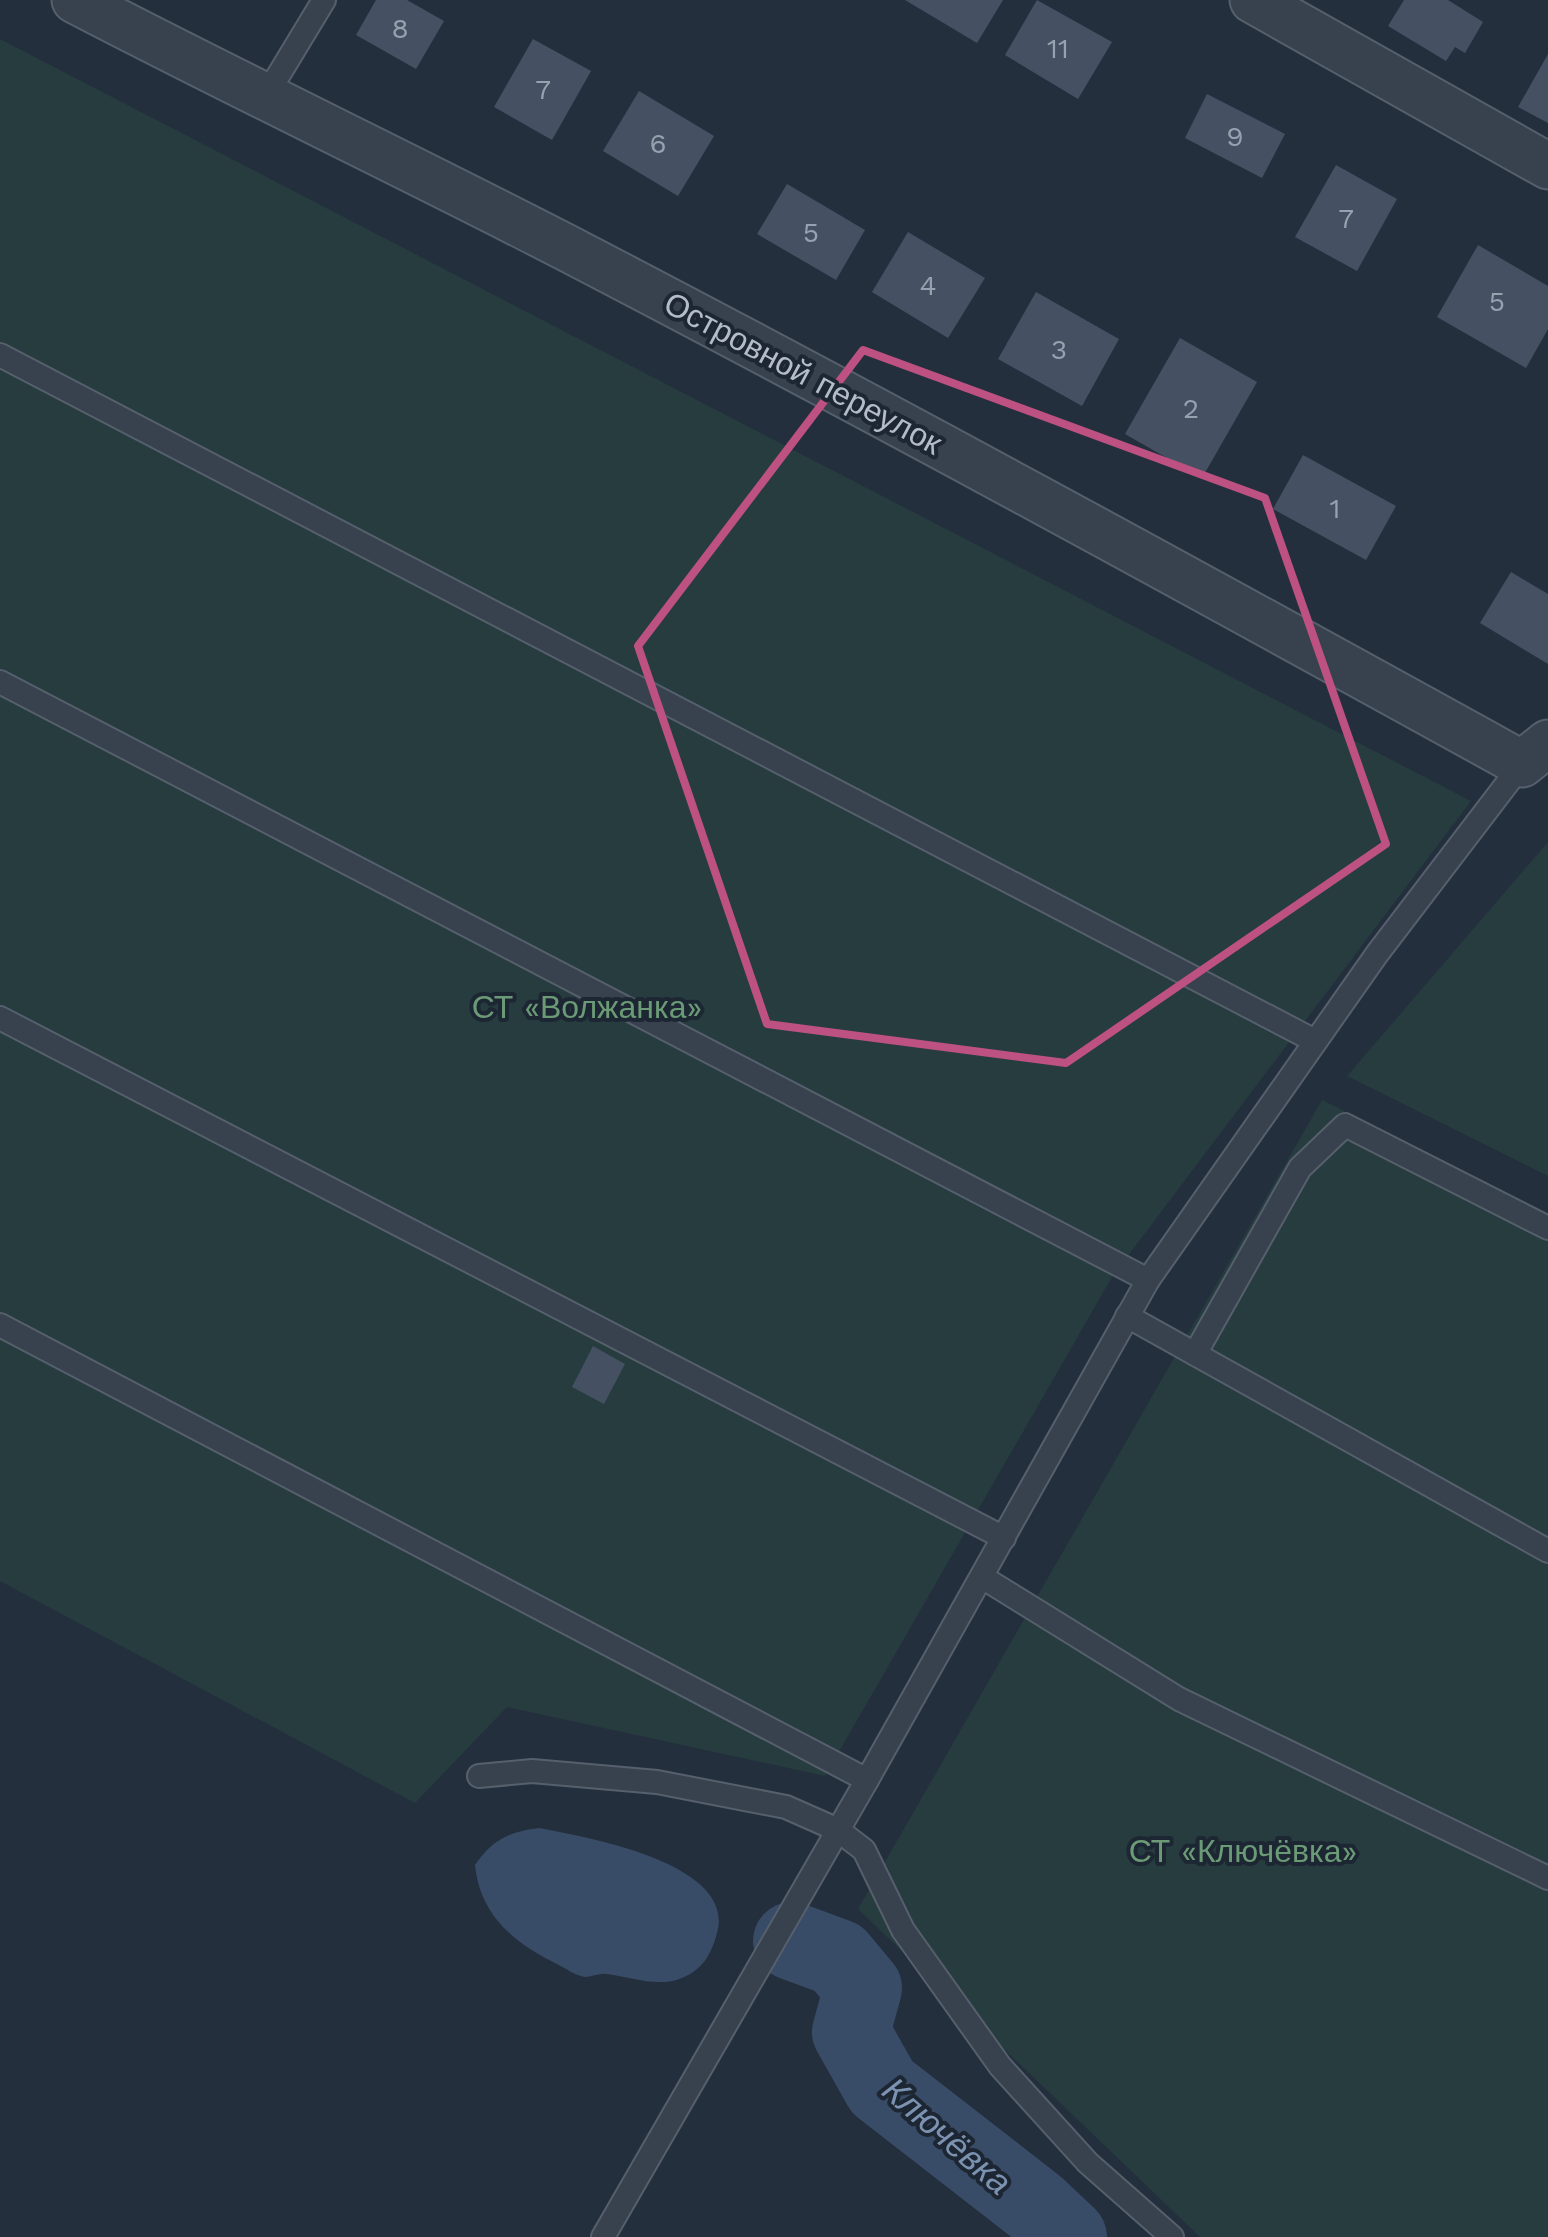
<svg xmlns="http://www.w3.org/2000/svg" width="1548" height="2237" font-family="'Work Sans',sans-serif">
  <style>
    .green { fill: #263c3f }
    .water { fill: #394c67 }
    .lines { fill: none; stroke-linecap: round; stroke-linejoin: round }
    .river { stroke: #394c67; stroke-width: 78 }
    .building { fill: #455162 }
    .lane-casing { stroke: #565f6c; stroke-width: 26 }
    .street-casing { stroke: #565f6c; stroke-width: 49 }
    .lane { stroke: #38414e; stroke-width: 22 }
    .street { stroke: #38414e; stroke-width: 45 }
    .marked { fill: none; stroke: #bd5182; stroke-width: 8; stroke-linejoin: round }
    .labels { text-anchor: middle; stroke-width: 8; stroke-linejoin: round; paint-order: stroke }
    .number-label { font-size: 28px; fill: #98a1af }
    .street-label { font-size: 32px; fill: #b4bcc9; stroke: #1d2633 }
    .park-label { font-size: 32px; fill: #6b9a76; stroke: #1d2633 }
    .water-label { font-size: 35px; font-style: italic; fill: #7c92b1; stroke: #1d2633 }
  </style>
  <rect width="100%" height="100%" fill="#242f3e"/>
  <g class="green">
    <polygon points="0,39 1471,801 1112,1277 825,1776 507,1707 415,1803 0,1581"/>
    <polygon points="1548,842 1548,1176 1347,1076"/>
    <polygon points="1322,1100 1548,1213 1548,2237 1200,2237 858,1909"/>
  </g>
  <path class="water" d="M539,1828C586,1837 737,1863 717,1933C711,1955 703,1969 682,1978C658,1988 631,1977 607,1974C599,1973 592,1977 585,1977C576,1976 565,1968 557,1964C514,1943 480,1915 475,1865C493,1839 509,1832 539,1828Z"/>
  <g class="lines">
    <polyline class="river" points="792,1941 838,1958 863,1988 851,2032 882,2087 1035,2206 1068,2237"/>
  </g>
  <g class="building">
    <polygon points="376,0 407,0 444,21 416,69 356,35"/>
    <polygon points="905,0 1003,0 977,43"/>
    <polygon points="1037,0 1112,42 1078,99 1005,55"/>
    <polygon points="1404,0 1448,0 1483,22 1465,53 1455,47 1446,61 1388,26"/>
    <polygon points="533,39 591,71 552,140 494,107"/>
    <polygon points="1548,54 1548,123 1518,107"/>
    <polygon points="639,91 714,136 678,196 603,151"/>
    <polygon points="1207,94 1285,134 1262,178 1185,138"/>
    <polygon points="1336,165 1397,199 1357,271 1295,237"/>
    <polygon points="787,184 865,230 836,280 757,234"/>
    <polygon points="908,232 985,278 948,338 872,292"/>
    <polygon points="1478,245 1548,286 1548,329 1526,368 1437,317"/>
    <polygon points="1036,292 1119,339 1082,406 998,359"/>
    <polygon points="1180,338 1257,382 1202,478 1125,434"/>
    <polygon points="1303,455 1396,506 1366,560 1273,509"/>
    <polygon points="1511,572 1548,594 1548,664 1480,623"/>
    <polygon points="593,1346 625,1364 604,1404 572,1387"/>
  </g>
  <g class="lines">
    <defs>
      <g id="lane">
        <polyline points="264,99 324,0"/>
        <polyline points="0,355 1315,1041"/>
        <polyline points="0,682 1148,1280"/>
        <polyline points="0,1018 1004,1538"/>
        <polyline points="1127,1316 1548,1551"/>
        <polyline points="0,1325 867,1780"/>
        <polyline points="1195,1354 1300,1168 1345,1125 1548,1228"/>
        <polyline points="982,1577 1179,1699 1548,1878"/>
        <polyline points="479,1776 532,1771 657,1782 786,1807 838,1830 864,1850 903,1930 1000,2066 1088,2163 1172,2237"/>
        <polyline points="603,2237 867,1780 1148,1280 1377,954 1522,764"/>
      </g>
      <g id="street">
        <path d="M75,0C238,85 404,164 567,248C888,415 1205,589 1522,764L1548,743"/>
        <polyline points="1253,0 1548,166"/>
      </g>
    </defs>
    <use href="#lane" class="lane-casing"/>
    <use href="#street" class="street-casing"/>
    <use href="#lane" class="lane"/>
    <use href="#street" class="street"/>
  </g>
  <path class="marked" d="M863,350L1265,498L1386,844L1066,1063L767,1024L638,646Z"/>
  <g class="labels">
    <g class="number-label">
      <text x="400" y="38">8</text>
      <text x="1058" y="58">11</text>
      <text x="543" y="99">7</text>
      <text x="1235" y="146">9</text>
      <text x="658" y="153">6</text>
      <text x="1346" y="228">7</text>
      <text x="811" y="242">5</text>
      <text x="928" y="295">4</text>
      <text x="1497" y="311">5</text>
      <text x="1059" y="359">3</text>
      <text x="1191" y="418">2</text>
      <text x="1335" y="518">1</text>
    </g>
    <g class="street-label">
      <text transform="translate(803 373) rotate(28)" y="11">Островной переулок</text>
    </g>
    <g class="park-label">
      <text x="587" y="1018">СТ «Волжанка»</text>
      <text x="1243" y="1862">СТ «Ключёвка»</text>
    </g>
    <g class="water-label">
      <text transform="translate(947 2136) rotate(41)" y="12">Ключёвка</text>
    </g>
  </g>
</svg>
